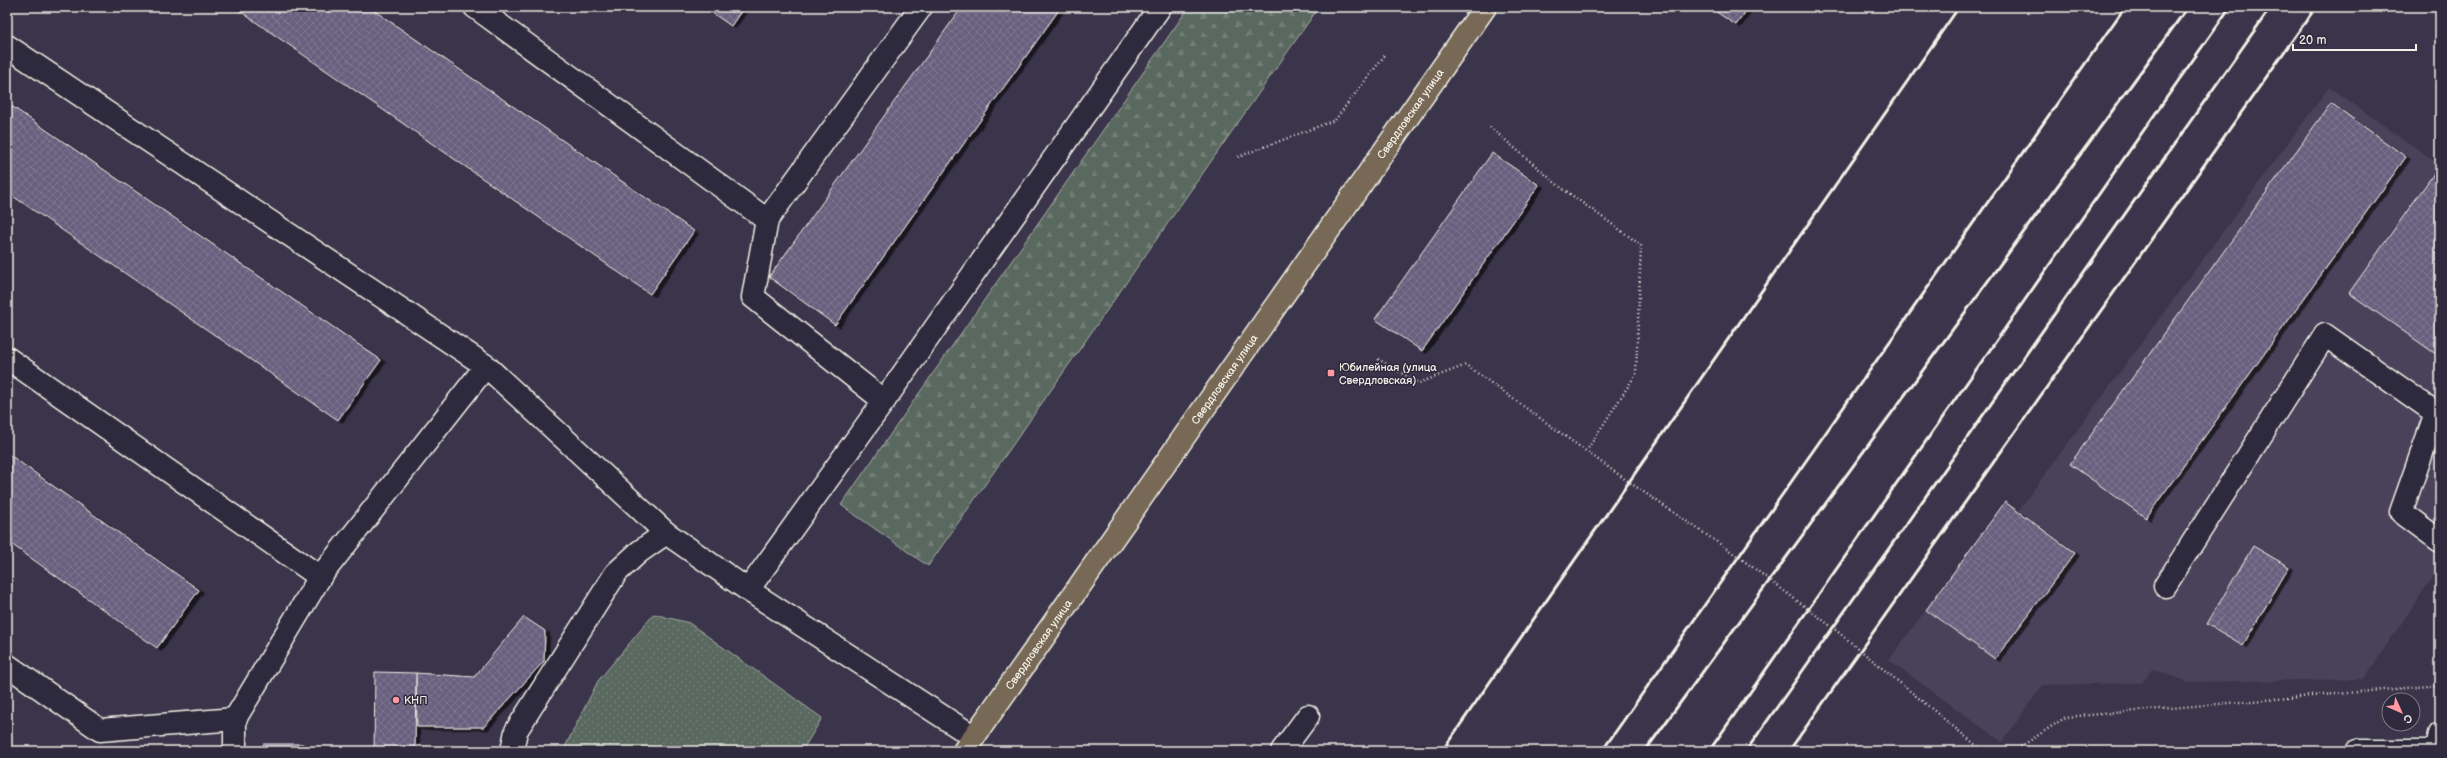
<svg xmlns="http://www.w3.org/2000/svg" width="2447" height="758" font-family="'Balsamiq Sans',sans-serif">
  <style>
    .built { fill: #48425a }
    .grass { fill: url(#grass-dots); stroke: #a7ada4 }
    .forest { fill: url(#forest-firs); stroke: #a7ada4 }
    .building { fill: url(#building-cross-hatch); stroke: #f4f1e8; filter: url(#shadow) }
    .lines { fill: none; stroke-linecap: round; stroke-linejoin: round }
    .service-casing { stroke: #f4f1e8; stroke-width: 25 }
    .minor-casing { stroke: #f4f1e8; stroke-width: 25 }
    .secondary-casing { stroke: #f4f1e8; stroke-width: 25 }
    .trunk-casing { stroke: #f4f1e8; stroke-width: 25 }
    .path { stroke: #f4f1e8; stroke-width: 2.5; stroke-dasharray: 1 3; stroke-linecap: butt }
    .service { stroke: #2f2a3d; stroke-width: 22 }
    .minor { stroke: #2f2a3d; stroke-width: 22 }
    .secondary { stroke: #2f2a3d; stroke-width: 22 }
    .trunk { stroke: #776954; stroke-width: 22 }
    .rail { stroke: #f4f1e8; stroke-width: 3 }
    .poi-dot { fill: #ff9aa2; stroke: #2f2a3d; stroke-width: 1.5 }
    .labels { text-anchor: middle; stroke-width: 3; stroke-linejoin: round; paint-order: stroke }
    .street-label { font-size: 11px; fill: #f4f1e8; stroke: #2f2a3d }
    .poi-label { font-size: 11px; fill: #f4f1e8; stroke: #2f2a3d; text-anchor: start }
  </style>
  <defs>
    <pattern id="grass-dots" width="8" height="8" patternUnits="userSpaceOnUse"><rect width="8" height="8" fill="#5a6960"/><path d="M2 2h.1M6 6h.1" fill="none" stroke="#727f77" stroke-width="1.8" stroke-linecap="round"/></pattern>
    <pattern id="forest-firs" width="22" height="20" patternUnits="userSpaceOnUse"><rect width="22" height="20" fill="#5a6960"/><path d="M5 1l3.5 6h-7zM16 11l3.5 6h-7z" fill="#727f77"/></pattern>
    <pattern id="building-cross-hatch" width="8" height="8" patternUnits="userSpaceOnUse"><rect width="8" height="8" fill="#68607e"/><path d="M0 0l8 8M0 8l8-8" fill="none" stroke="#7e7790"/></pattern>
    <filter id="shadow"><feDropShadow dx="4.5" dy="2.5" stdDeviation="0" flood-color="#0009"/></filter>
  </defs>
  <rect width="100%" height="100%" fill="#3a354a"/>
  <filter id="ink" filterUnits="userSpaceOnUse"><feTurbulence type="fractalNoise" baseFrequency=".025" numOctaves="2"/><feDisplacementMap in="SourceGraphic" scale="8" xChannelSelector="R" yChannelSelector="G"/><feConvolveMatrix kernelMatrix="1 2 1 2 8 2 1 2 1" color-interpolation-filters="sRGB"/></filter>
  <g filter="url(#ink)">
    <polygon class="built" points="2329,87 2440,165 2440,566 2364,679 2188,682 2152,669 2142,683 2043,685 2002,742 1889,660 2005,502 2018,511"/>
    <polygon class="grass" points="654,614 689,623 822,718 802,751 563,751 598,681"/>
    <polygon class="forest" points="1189,7 1319,7 928,566 841,505"/>
    <g class="building">
      <polygon points="234,7 369,7 694,231 650,294"/>
      <polygon points="704,7 744,7 731,26"/>
      <polygon points="962,7 1061,7 835,325 769,277"/>
      <polygon points="1709,7 1749,7 1736,25"/>
      <polygon points="7,103 381,360 338,420 7,192"/>
      <polygon points="2331,103 2406,157 2146,518 2070,464"/>
      <polygon points="1492,153 1539,185 1422,351 1375,319"/>
      <polygon points="2440,165 2440,357 2349,293"/>
      <polygon points="7,453 199,590 157,648 7,541"/>
      <polygon points="2005,502 2075,553 1995,659 1926,610"/>
      <polygon points="2253,546 2289,567 2243,645 2207,624"/>
      <polygon points="524,617 545,631 544,661 484,727 417,727 416,673 474,677"/>
      <polygon points="375,672 416,673 415,751 374,751"/>
      <polygon points="263,744 303,744 303,751 264,751"/>
    </g>
    <g class="lines">
      <defs>
        <g id="service">
          <polyline points="475,7 767,220"/>
          <polyline points="7,46 486,366 666,533"/>
          <polyline points="7,358 320,577"/>
          <polyline points="884,401 753,297 767,220 921,7"/>
          <polyline points="2165,586 2325,335 2436,413 2401,512 2440,541"/>
          <polyline points="748,590 884,401 1160,7"/>
          <polyline points="7,665 100,730 235,719"/>
          <polyline points="235,751 235,719 320,577 486,366"/>
          <polyline points="512,751 516,731 616,573 639,552 666,533 748,590 974,737"/>
          <polyline points="1282,751 1308,716"/>
        </g>
        <polyline id="minor" points="2437,751 2440,734"/>
        <polyline id="secondary" points="2357,751 2440,751"/>
        <g id="trunk">
          <path id="s1" d="M964,751L1485,7"/>
        </g>
      </defs>
      <use href="#service" class="service-casing"/>
      <use href="#minor" class="minor-casing"/>
      <use href="#secondary" class="secondary-casing"/>
      <use href="#trunk" class="trunk-casing"/>
      <g class="path">
        <polyline points="1490,127 1559,186 1641,245 1636,374 1587,450"/>
        <polyline points="1238,157 1335,120 1385,55"/>
        <polyline points="1378,359 1419,383 1466,365 1629,482 1739,557 1832,627 1983,751"/>
        <polyline points="2014,751 2066,717 2440,685"/>
      </g>
      <use href="#service" class="service"/>
      <use href="#minor" class="minor"/>
      <use href="#secondary" class="secondary"/>
      <use href="#trunk" class="trunk"/>
      <g class="rail">
        <polyline points="1442,751 1959,7"/>
        <polyline points="1602,751 2125,7"/>
        <polyline points="1645,751 2188,7"/>
        <polyline points="1709,751 2230,7"/>
        <polyline points="1746,751 2271,7"/>
        <polyline points="1789,751 2316,7"/>
      </g>
    </g>
  </g>
  <g class="poi-dot">
    <rect x="1327" y="369" width="8" height="8" rx="2"/>
    <circle cx="396" cy="700" r="4"/>
  </g>
  <g class="labels">
    <g class="street-label">
      <text dy="4" stroke="none"><textPath href="#s1" startOffset="778">Свердловская улица</textPath></text>
      <text dy="4" stroke="none"><textPath href="#s1" startOffset="454">Свердловская улица</textPath></text>
      <text dy="4" stroke="none"><textPath href="#s1" startOffset="130">Свердловская улица</textPath></text>
    </g>
    <g class="poi-label">
      <text x="1339" y="371">Юбилейная (улица<tspan x="1339" dy="13">Свердловская)</tspan></text>
      <text x="404" y="704">КНП</text>
    </g>
  </g>
  <rect width="2447" height="758" fill="none" stroke="#2f2a3d" stroke-width="24"/>
  <rect x="12" y="12" width="2423" height="734" fill="none" stroke="#f4f1e8" stroke-width="1.5" filter="url(#ink)"/>
  <g transform="translate(2401 712) rotate(135)"><circle r="19" fill="#2f2a3d" stroke="#7e7a81"/>
  <path d="M0-3L7 15L0 10L-7 15Z" fill="#ff9aa2"/>
  <text y="-6" font-size="11" font-weight="bold" text-anchor="middle" fill="#f4f1e8">С</text>
  </g>
  <path d="M2293 44v6h123v-6" fill="none" stroke="#f4f1e8" stroke-width="2"/>
  <text x="2299" y="44" font-size="12" fill="#f4f1e8" stroke="#2f2a3d" stroke-width="3" paint-order="stroke">20 m</text>
</svg>
